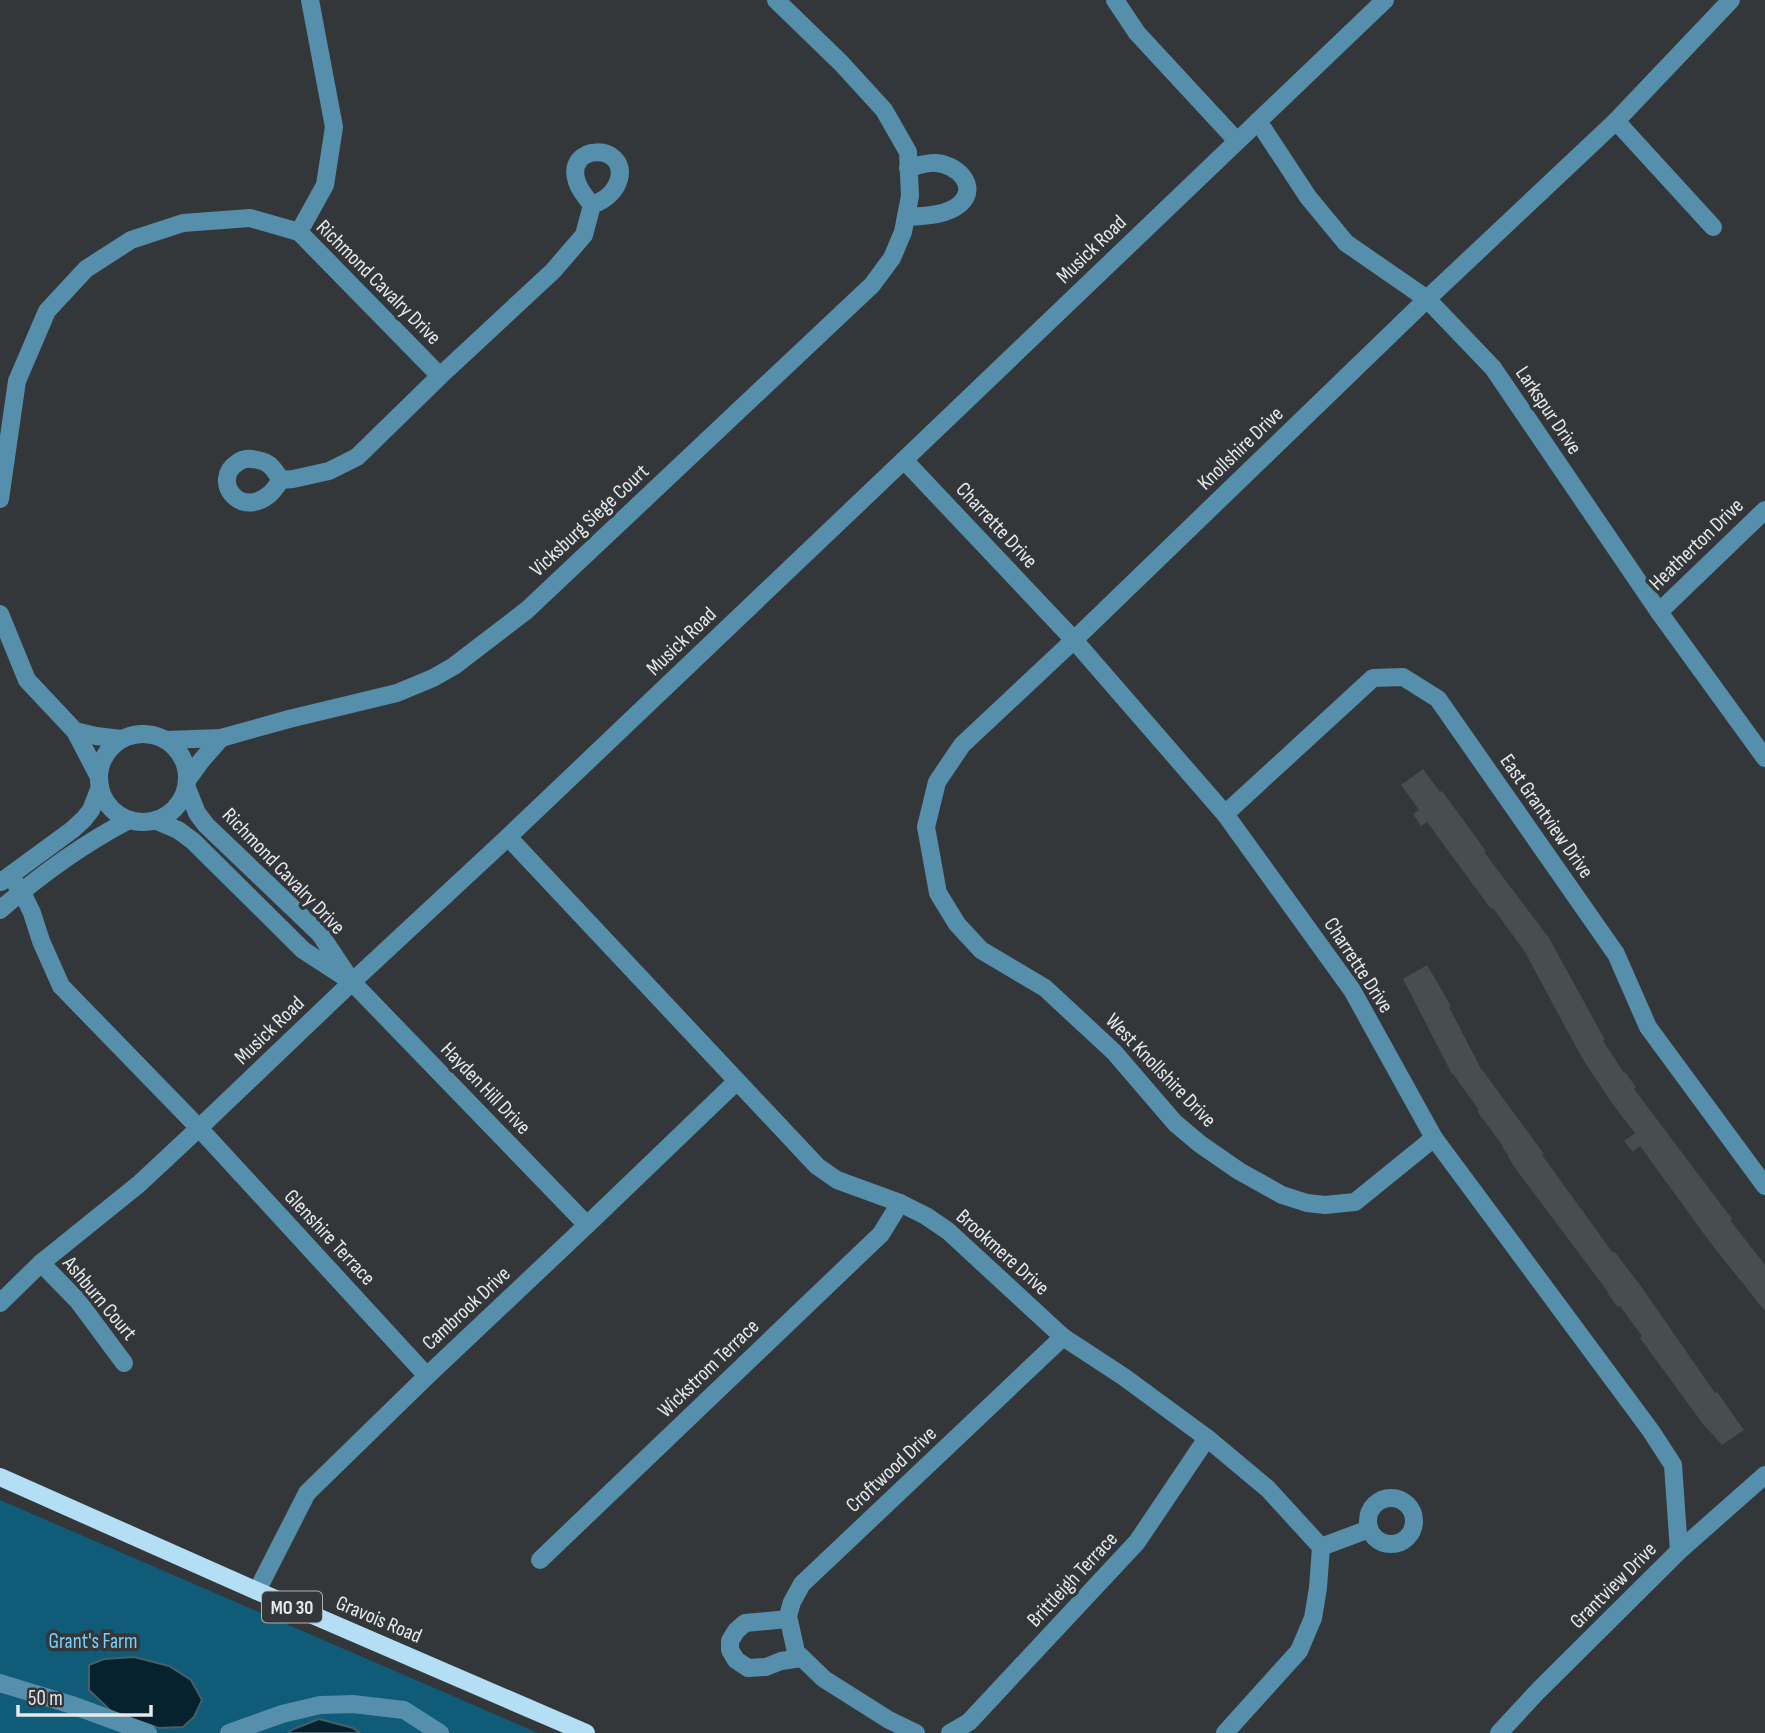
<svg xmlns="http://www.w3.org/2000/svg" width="1765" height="1733" font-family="'Sofia Sans Condensed',sans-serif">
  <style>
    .green { fill: #0f5b78 }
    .water { fill: #06222e; stroke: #495e66; stroke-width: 2 }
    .building { fill: #484d4f }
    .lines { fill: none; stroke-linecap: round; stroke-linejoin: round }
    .minor { stroke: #568fab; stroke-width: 18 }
    .major { stroke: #b3def4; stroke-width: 18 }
    .labels { text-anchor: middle; stroke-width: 7; stroke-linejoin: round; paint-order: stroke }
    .shield { fill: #33373a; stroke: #b0b4b5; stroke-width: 2 }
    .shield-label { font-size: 19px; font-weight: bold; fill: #e6e9ea }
    .street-label { font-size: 21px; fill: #e6e9ea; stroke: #33373a }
    .park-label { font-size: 21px; fill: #77d1fc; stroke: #33373a }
  </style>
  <rect width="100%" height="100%" fill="#33373a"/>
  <polygon class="green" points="0,1500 538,1733 0,1733"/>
  <g class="water">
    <polygon points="134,1657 169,1666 191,1680 202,1700 194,1717 183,1727 159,1728 113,1713 89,1690 89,1665 104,1659"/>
    <polygon points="319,1719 353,1728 360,1733 288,1733 291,1730"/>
  </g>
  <g class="building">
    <polygon points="1423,769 1440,792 1442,791 1486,851 1484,852 1549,938 1605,1040 1603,1041 1624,1073 1625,1072 1636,1087 1634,1089 1732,1219 1730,1220 1765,1265 1765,1311 1712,1245 1640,1146 1633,1152 1624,1141 1635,1133 1614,1106 1582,1058 1525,952 1493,908 1491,909 1427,822 1421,826 1413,814 1419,810 1401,785"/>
    <polygon points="1427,965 1451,1006 1449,1007 1480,1067 1544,1154 1542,1155 1613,1253 1614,1251 1643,1289 1715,1393 1717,1392 1744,1430 1722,1445 1703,1424 1640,1338 1642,1336 1620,1306 1618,1307 1607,1293 1608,1292 1518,1172 1508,1157 1509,1156 1502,1147 1503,1146 1477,1111 1479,1110 1453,1074 1452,1074 1403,979"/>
  </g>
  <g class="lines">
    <g class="minor">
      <polyline points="1115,0 1137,33 1237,141"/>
      <polyline points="1258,121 1308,197 1346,243 1427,299 1493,368 1659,612 1765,758"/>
      <polyline points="1616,121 1713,227"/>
      <path d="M906,217C923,216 946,216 960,204C980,186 956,164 936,163C928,162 917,166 908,168"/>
      <polyline points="299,232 325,185 334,127 310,0"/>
      <polyline points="904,460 1074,640 1225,814 1352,990 1434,1138 1651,1431 1673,1465 1679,1551"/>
      <path d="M281,480C272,466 269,461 252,459C246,458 242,459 237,463C211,480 240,521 271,493C275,489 278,484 281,480L293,479L329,471L357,457L440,376L553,271L584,235L592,205C587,199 580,191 577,182C564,143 628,143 619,179C615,193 605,200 592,205"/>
      <polyline points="0,499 17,381 47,311 86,269 131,240 183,223 250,218 299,232 440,376"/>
      <polyline points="1659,612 1765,510"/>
      <polyline points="0,614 27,680 75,731 99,777"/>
      <polyline points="75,731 96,736 121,739"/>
      <circle cx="143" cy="778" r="44"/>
      <polyline points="166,740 221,738 289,719 397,693 433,678 454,666 527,610 872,285 892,258 903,232 910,196 908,152 884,110 841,63 776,0"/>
      <polyline points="188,779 201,761 221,738"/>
      <polyline points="187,788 197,813 206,825 320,934 352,982 587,1225"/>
      <polyline points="1225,814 1373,678 1403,677 1438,699 1616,954 1648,1027 1765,1186"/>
      <polyline points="157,821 178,830 193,841 303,950 346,978"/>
      <polyline points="508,837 817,1166 837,1180 900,1203 926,1216 948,1231 1063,1337 1124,1377 1207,1438 1268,1489 1321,1547 1318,1588 1313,1618 1299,1651 1225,1733"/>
      <polyline points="10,876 22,892 32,913 41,941 61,986 199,1128 427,1376"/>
      <polyline points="1,882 72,830 84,819 91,810 100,787"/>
      <path d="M0,910C39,876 83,844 129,820"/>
      <polyline points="1434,1138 1355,1202 1325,1205 1307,1203 1282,1195 1239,1171 1200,1144 1175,1123 1114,1052 1045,988 981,950 957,924 938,893 926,827 937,782 962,745 1074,640 1427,299 1616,121 1731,0"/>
      <polyline points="41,1263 78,1301 124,1363"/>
      <polyline points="0,1303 41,1263 139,1184 199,1128 352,982 508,837 904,460 1385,0"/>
      <circle cx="1391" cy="1521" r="23"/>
      <polyline points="1321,1547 1369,1529"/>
      <polyline points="540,1560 881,1234 900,1203"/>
      <polyline points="257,1591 307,1493 427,1376 587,1225 737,1081"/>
      <polyline points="788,1619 745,1623 736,1631 730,1641 730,1650 736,1660 748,1668 766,1667 781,1661 802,1658"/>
      <polyline points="0,1683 72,1705 148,1733"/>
      <polyline points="229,1733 282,1714 320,1705 353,1704 404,1710 440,1733"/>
      <polyline points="916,1733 889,1720 824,1679 796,1652 788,1616 792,1602 802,1584 1063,1337"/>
      <polyline points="950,1733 969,1722 1137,1542 1207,1438"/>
      <polyline points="1499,1733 1538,1691 1679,1551 1765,1475"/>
    </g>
    <polyline class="major" points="0,1477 257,1591 586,1733"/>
  </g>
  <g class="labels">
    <rect class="shield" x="262" y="1591.5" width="60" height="31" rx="5"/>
    <g class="shield-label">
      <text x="292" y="1614">MO 30</text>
    </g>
    <g class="street-label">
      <text transform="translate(1091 249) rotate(-44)" y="7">Musick Road</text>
      <text transform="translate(379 282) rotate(45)" y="7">Richmond Cavalry Drive</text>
      <text transform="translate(1549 410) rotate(56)" y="7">Larkspur Drive</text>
      <text transform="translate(1240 448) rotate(-44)" y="7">Knollshire Drive</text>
      <text transform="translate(589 520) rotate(-43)" y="7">Vicksburg Siege Court</text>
      <text transform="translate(997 525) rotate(47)" y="7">Charrette Drive</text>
      <text transform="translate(1696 544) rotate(-44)" y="7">Heatherton Drive</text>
      <text transform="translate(681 641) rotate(-44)" y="7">Musick Road</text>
      <text transform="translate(1547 816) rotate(55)" y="7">East Grantview Drive</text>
      <text transform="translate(284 871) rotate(46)" y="7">Richmond Cavalry Drive</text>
      <text transform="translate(1359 965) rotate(57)" y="7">Charrette Drive</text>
      <text transform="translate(269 1030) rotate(-44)" y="7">Musick Road</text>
      <text transform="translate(1161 1070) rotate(46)" y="7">West Knollshire Drive</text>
      <text transform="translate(486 1088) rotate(46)" y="7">Hayden Hill Drive</text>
      <text transform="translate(330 1237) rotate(47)" y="7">Glenshire Terrace</text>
      <text transform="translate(1003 1252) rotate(42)" y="7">Brookmere Drive</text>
      <text transform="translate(100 1298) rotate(50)" y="7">Ashburn Court</text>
      <text transform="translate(466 1308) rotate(-43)" y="7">Cambrook Drive</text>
      <text transform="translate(708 1368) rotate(-44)" y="7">Wickstrom Terrace</text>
      <text transform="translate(891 1469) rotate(-43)" y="7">Croftwood Drive</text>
      <text transform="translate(1072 1579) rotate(-47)" y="7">Brittleigh Terrace</text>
      <text transform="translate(1613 1585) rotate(-45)" y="7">Grantview Drive</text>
      <text transform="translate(379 1619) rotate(23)" y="7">Gravois Road</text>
    </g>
    <g class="park-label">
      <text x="93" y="1648">Grant's Farm</text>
    </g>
  </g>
  <path d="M18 1705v10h133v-10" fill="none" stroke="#e6e9ea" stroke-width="3.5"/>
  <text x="28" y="1705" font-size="21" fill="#e6e9ea" stroke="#33373a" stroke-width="5" paint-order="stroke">50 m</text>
</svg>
